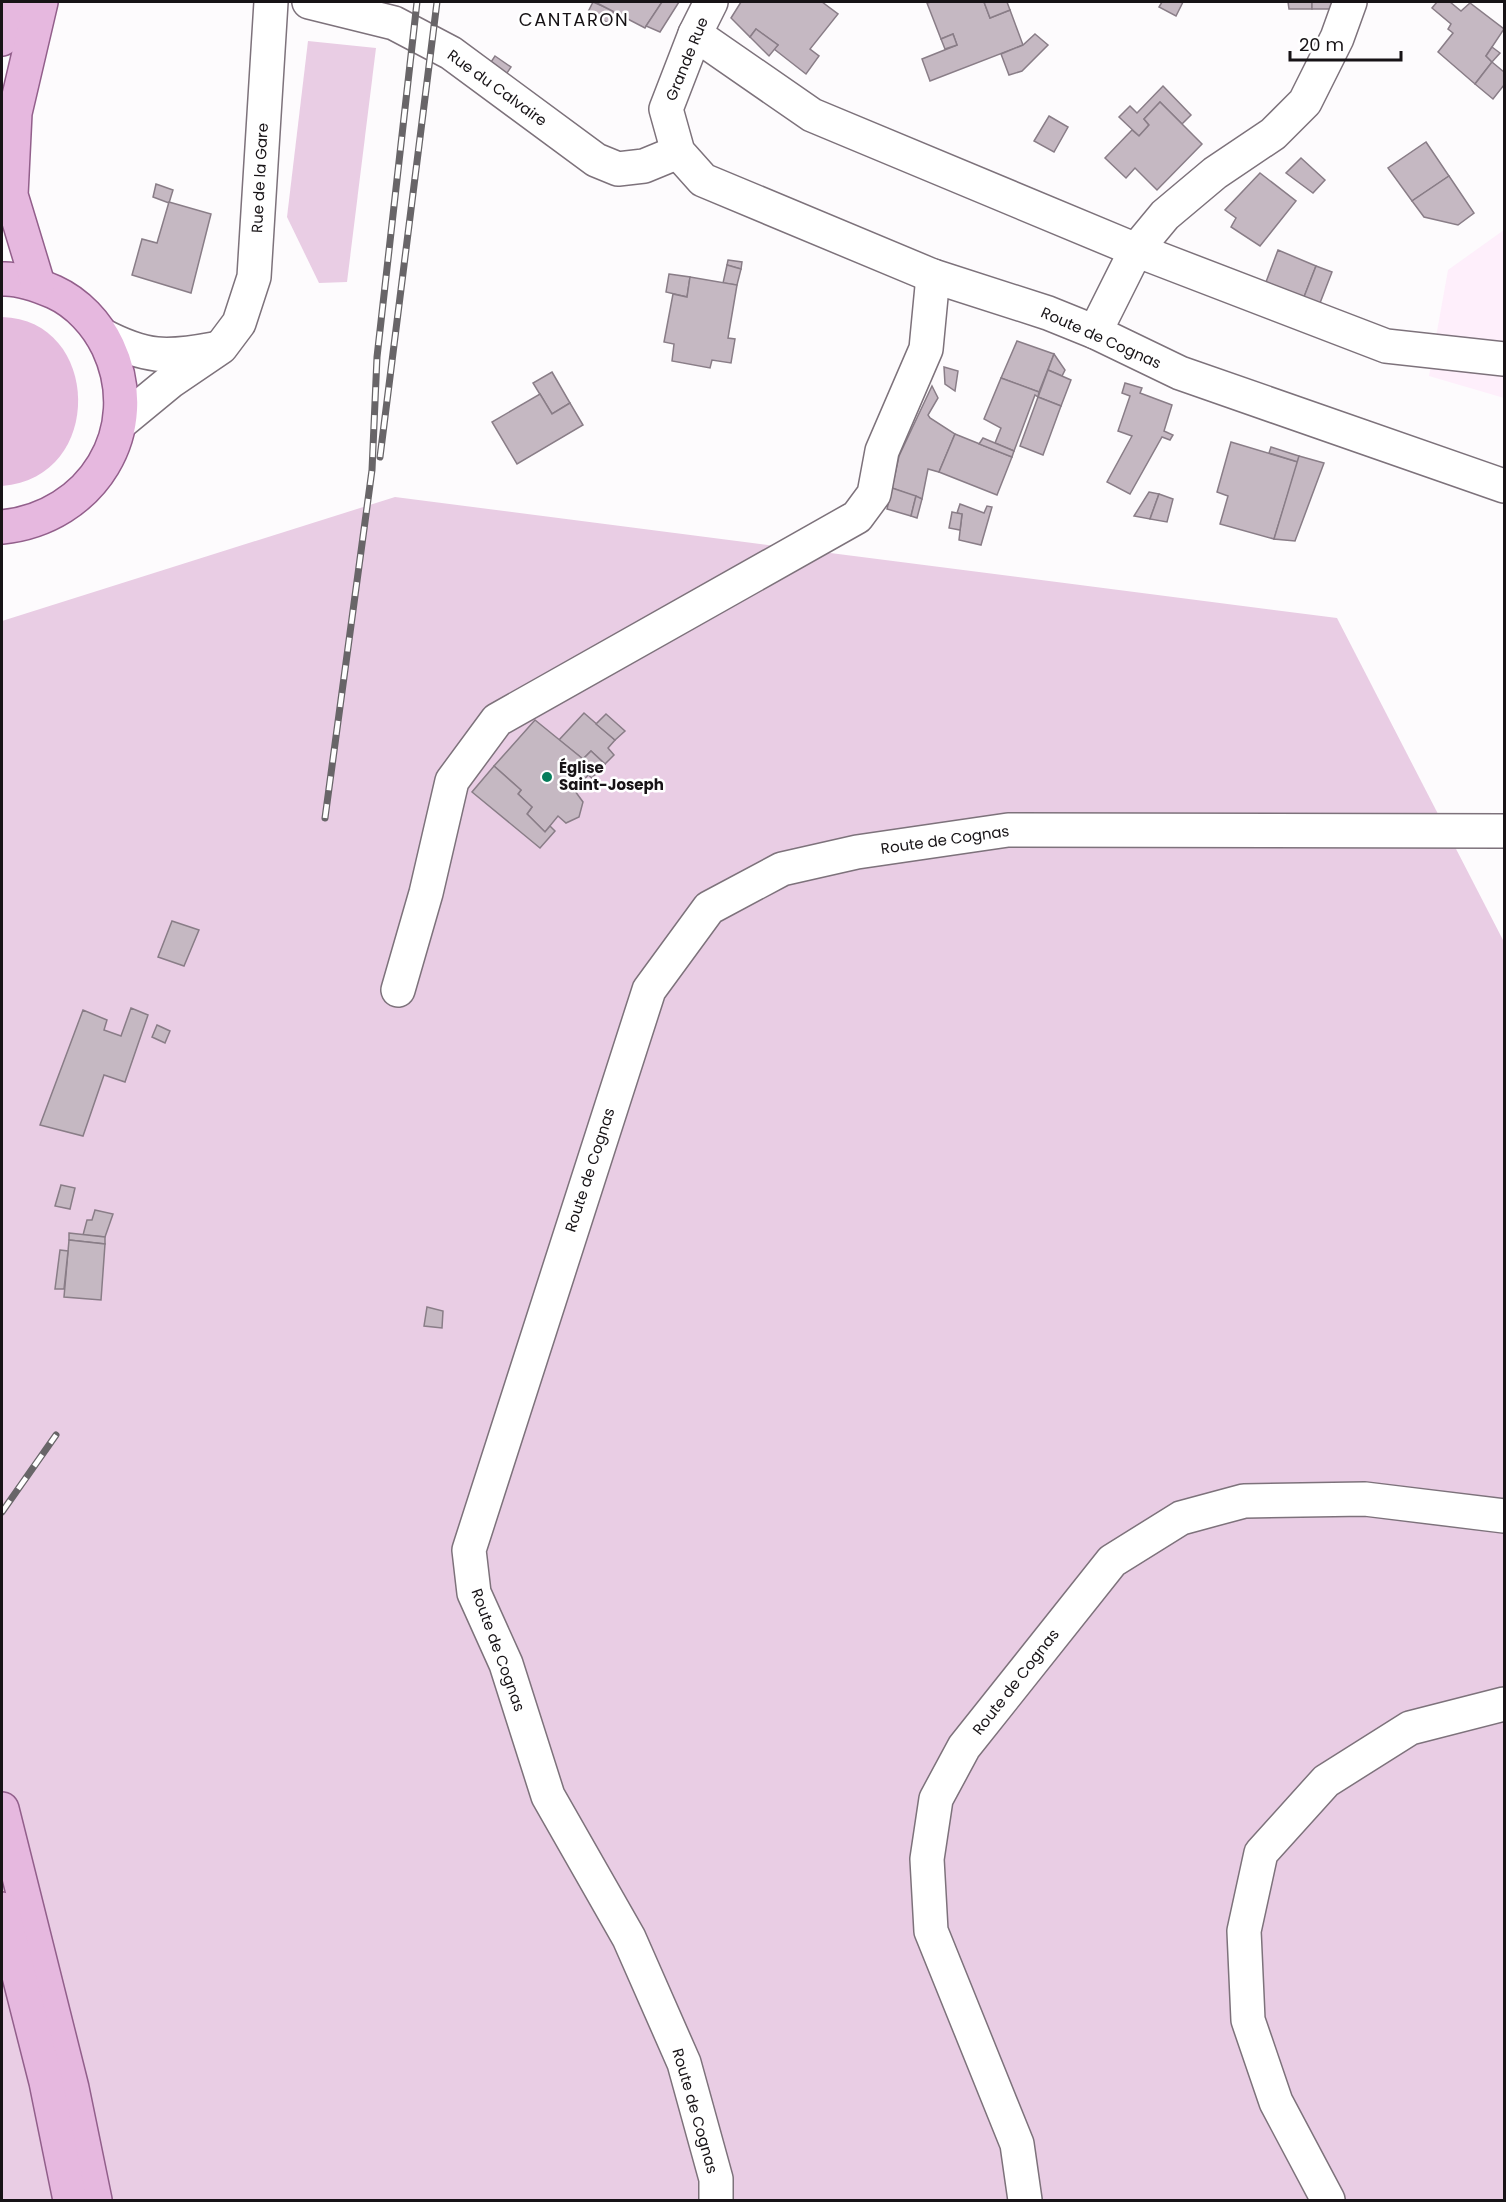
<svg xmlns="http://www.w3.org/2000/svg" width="1506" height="2202" font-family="Poppins,sans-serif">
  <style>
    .built { fill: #feeffb }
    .green { fill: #e9cde4 }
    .forest { fill: #e5bcde }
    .building { fill: #c5b8c2; stroke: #897d87; stroke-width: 1.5 }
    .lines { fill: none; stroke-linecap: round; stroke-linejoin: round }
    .minor-casing { stroke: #7d727b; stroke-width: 36 }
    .major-casing { stroke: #925f8b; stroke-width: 36 }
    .minor { stroke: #fff; stroke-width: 33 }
    .major { stroke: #e6b8df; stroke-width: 33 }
    .rail-casing { stroke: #686568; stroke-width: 7 }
    .rail { stroke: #fff; stroke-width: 4.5; stroke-dasharray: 14; stroke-linecap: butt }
    .poi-dot { fill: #067d5b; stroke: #fff; stroke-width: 2 }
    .labels { text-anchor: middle; stroke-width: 5; stroke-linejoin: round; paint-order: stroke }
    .street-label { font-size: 15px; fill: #171316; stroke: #fff }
    .poi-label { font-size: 15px; font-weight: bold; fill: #171316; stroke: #fff; text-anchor: start }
    .quarter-label { font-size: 18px; letter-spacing: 1.5px; fill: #171316; stroke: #fff }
  </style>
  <rect width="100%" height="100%" fill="#fdfbfd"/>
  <polygon class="built" points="1504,230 1504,398 1429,376 1448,270"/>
  <g class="green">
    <polygon points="308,41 376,48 347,282 319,283 287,217"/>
    <polygon points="395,497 1337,618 1504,942 1504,2200 2,2200 2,621"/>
  </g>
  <path class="forest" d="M2,317C101,319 106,478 2,486Z"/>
  <g class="building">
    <polygon points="593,2 614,11 608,23 588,12"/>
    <polygon points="595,2 662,2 645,28"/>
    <polygon points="662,2 679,2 660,32 646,26"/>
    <polygon points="741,2 822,2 838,14 810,49 819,56 806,74 774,49 778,45 756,29 750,37 731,18"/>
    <polygon points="931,2 984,2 990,18 1010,10 1023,45 930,81 922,59 957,45 953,34 941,39 927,3"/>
    <polygon points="984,2 1007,2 1010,10 990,18"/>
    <polygon points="1162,2 1183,2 1176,16 1159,7"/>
    <polygon points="1288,2 1312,2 1312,9 1289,9"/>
    <rect x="1312" y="2" width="27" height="7"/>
    <polygon points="1437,2 1450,2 1461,11 1470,3 1504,29 1486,56 1492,62 1475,84 1438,52 1453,33 1448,29 1451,24 1432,8"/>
    <polygon points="756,29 778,45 769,56 750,37"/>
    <polygon points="953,34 957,45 945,49 941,39"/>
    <polygon points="1035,34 1048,45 1022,71 1009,75 1001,54 1023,45"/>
    <polygon points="1492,47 1500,53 1492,62 1486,56"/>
    <polygon points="495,56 511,67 505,76 489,65"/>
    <polygon points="1492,62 1504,72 1504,85 1493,99 1475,84"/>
    <polygon points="1163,86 1191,115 1182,124 1160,102 1144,119 1149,125 1139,136 1119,117 1130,106 1137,113"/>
    <polygon points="1160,102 1202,144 1157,190 1135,168 1126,178 1105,158 1132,130 1139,136 1149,125 1144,119"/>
    <polygon points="1049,116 1068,127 1054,152 1034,141"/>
    <polygon points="1426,142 1449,176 1412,201 1388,168"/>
    <polygon points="1301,158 1325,180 1313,193 1286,173"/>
    <polygon points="1260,173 1296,201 1260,246 1231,227 1236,218 1225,210"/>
    <polygon points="1449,176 1474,213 1458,225 1424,217 1412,201"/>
    <polygon points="156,184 173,190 169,203 153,197"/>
    <polygon points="169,202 211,214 191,293 132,275 142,239 157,243"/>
    <polygon points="1278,250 1316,266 1304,297 1266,282"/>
    <polygon points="728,260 742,262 741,269 727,265"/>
    <polygon points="727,265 741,269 737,285 723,283"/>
    <polygon points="1316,266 1332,272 1320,303 1304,297"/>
    <polygon points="669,274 690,277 687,297 666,292"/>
    <polygon points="690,277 737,285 728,338 735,339 731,363 712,360 710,368 672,361 674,344 664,342 673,294 687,297"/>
    <polygon points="1017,341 1054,354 1039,392 1001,378"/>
    <polygon points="1054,354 1065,370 1062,376 1048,370"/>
    <polygon points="944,367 958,371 955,391 945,384"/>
    <polygon points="1048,370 1071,380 1061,406 1038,397"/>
    <polygon points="552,372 570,403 552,414 533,383"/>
    <polygon points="1001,378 1039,392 1038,397 1035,395 1014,451 995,443 1001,428 984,419"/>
    <polygon points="1125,383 1142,388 1140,393 1172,405 1164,431 1173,435 1170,440 1162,437 1130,494 1107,482 1132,436 1118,431 1130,396 1122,393"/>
    <polygon points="932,386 938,398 928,415 930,418 955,434 939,472 928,469 922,499 892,488 899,456"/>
    <polygon points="540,394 552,414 570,403 583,425 517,464 492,422"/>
    <polygon points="1038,397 1061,406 1043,455 1020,446"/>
    <polygon points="955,434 1012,457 997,495 939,472"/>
    <polygon points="983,438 1014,451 1012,457 979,444"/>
    <polygon points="1231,442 1298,462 1274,539 1220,524 1228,496 1217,492"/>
    <polygon points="1271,447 1299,456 1298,462 1269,453"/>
    <polygon points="1299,456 1324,463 1295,541 1274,539"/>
    <polygon points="892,488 916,496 911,516 887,509"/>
    <polygon points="1149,492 1159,494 1150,519 1134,516"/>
    <polygon points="1159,494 1173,499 1167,522 1150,519"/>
    <polygon points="916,496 922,499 917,518 911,516"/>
    <polygon points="960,504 984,513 987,506 992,507 981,545 959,540 962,514 957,513"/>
    <polygon points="952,512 962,514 960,530 949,528"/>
    <polygon points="584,713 615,740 608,748 614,755 605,764 591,751 583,759 559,740"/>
    <polygon points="606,714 625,731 615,740 596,724"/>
    <polygon points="535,720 583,759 591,751 605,764 592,778 588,775 575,791 583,802 579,817 566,823 558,816 545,832 527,814 532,807 518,794 521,790 494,766"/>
    <polygon points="494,766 521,790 518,794 532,807 527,814 545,832 550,826 555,831 540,848 472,792"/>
    <polygon points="172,921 199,930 184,966 158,957"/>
    <polygon points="131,1008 148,1015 125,1082 104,1075 83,1136 40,1125 83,1010 107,1020 104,1030 121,1036"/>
    <polygon points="157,1025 170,1031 165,1043 152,1037"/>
    <polygon points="61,1185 75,1188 70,1209 55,1206"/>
    <polygon points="95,1210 113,1214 105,1237 83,1235 87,1220 92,1220"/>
    <polygon points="69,1233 105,1237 105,1244 69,1240"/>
    <polygon points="69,1240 105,1244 101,1300 64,1297"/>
    <polygon points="60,1250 68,1251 64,1289 55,1289"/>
    <polygon points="427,1307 443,1311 442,1328 424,1326"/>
  </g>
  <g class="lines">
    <defs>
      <g id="minor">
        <polyline points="309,2 394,23 451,53 596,160 618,169 644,166 678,152"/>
        <polyline points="711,2 695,34 666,109 678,152 703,180 933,276 1048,313 1095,332 1180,373 1504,486"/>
        <polyline points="695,34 812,115 1136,250 1386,346 1504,359"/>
        <polyline points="1095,332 1136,250 1165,215 1215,173 1273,134 1305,102 1337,38 1350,2"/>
        <path d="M102,335C146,358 166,358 214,349"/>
        <polyline points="120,423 171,381 221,347 239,323 254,277 271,2"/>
        <polyline points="398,990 426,893 452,781 497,720 857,517 874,494 882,451 926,349 933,276"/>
        <polyline points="716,2200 716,2179 684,2063 629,1938 548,1796 506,1664 474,1593 469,1550 649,990 709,908 782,869 857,852 1008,830 1504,831"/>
        <polyline points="1025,2200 1017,2144 931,1931 927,1859 936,1799 964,1747 1112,1561 1181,1518 1244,1501 1365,1499 1504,1516"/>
        <polyline points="1328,2200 1276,2102 1248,2020 1244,1931 1261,1853 1326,1781 1410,1728 1504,1704"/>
      </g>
      <g id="major">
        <polyline points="2,39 10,2"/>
        <path d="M2,279C19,278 38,285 54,292C78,303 97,324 108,347C147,430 92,518 2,527"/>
        <polyline points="38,284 11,195 15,113 41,2"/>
        <polyline points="2,1809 72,2088 95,2200"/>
        <polyline points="2,1909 46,2082 70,2200"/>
      </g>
    </defs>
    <use href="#minor" class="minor-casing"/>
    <use href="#major" class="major-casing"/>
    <use href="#minor" class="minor"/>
    <use href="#major" class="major"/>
    <defs>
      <g id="rail">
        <polyline points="380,457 437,2"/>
        <polyline points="325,818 372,470 377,357 417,2"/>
        <polyline points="2,1512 56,1435"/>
      </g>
    </defs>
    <use href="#rail" class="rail-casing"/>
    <use href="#rail" class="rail"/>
  </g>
  <circle class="poi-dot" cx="547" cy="777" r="6"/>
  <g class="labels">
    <g class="street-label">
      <text transform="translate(687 59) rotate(-68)" y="5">Grande Rue</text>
      <text transform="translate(497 88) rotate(36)" y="5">Rue du Calvaire</text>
      <text transform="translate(260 178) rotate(-87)" y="5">Rue de la Gare</text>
      <text transform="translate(1101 338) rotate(24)" y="5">Route de Cognas</text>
      <text transform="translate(945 840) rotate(-8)" y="5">Route de Cognas</text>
      <text transform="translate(590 1170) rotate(-72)" y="5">Route de Cognas</text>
      <text transform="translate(498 1650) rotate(70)" y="5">Route de Cognas</text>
      <text transform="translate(1016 1682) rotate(-52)" y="5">Route de Cognas</text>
      <text transform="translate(695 2111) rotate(74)" y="5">Route de Cognas</text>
    </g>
    <g class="poi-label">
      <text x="559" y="773">Église<tspan x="559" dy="17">Saint-Joseph</tspan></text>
    </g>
    <g class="quarter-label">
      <text x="574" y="26">CANTARON</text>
    </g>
  </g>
  <rect width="1506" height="2202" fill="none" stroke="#171316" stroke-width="6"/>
  <path d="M1290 51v9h111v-9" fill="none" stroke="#171316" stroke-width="3"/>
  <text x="1299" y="51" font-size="18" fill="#171316" stroke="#ffffff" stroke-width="4.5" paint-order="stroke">20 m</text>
</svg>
